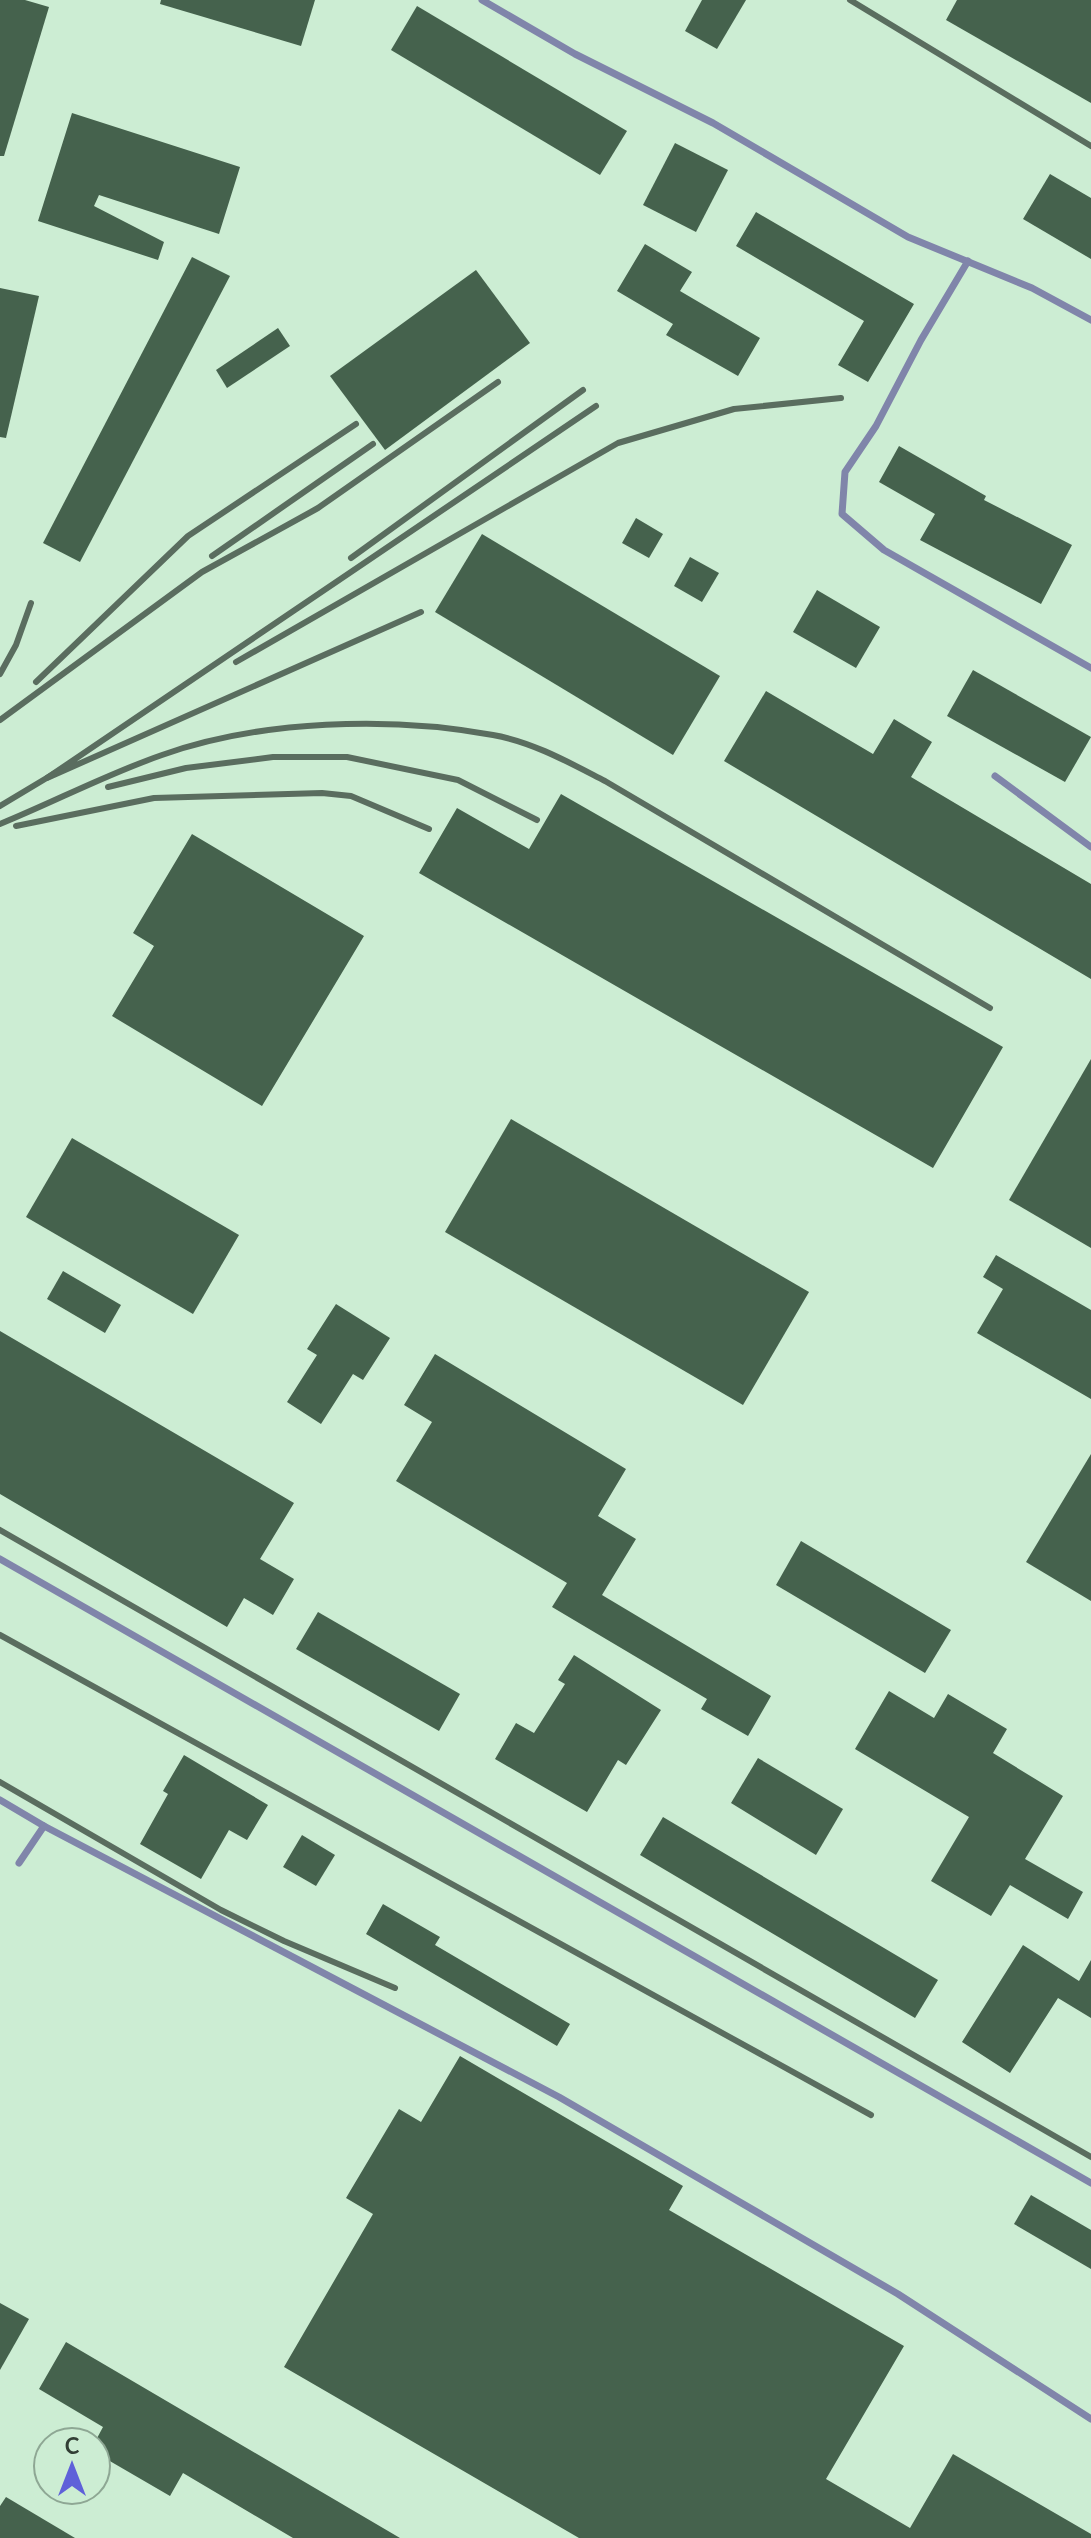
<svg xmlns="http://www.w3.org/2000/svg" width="1091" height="2538" font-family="Lato,sans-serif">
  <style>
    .building { fill: #45624d }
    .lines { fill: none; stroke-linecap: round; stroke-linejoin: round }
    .service { stroke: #8085aa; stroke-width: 7 }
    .rail { stroke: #5a6d5f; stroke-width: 6 }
  </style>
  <rect width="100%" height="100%" fill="#ccedd3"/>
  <g class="building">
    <polygon points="0,0 25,0 49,7 4,156 0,156"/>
    <polygon points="161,0 315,0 301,46 160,4"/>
    <polygon points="702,0 746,0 717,49 685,31"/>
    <polygon points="957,0 1091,0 1091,103 946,20"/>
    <polygon points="417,6 627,131 600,175 391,50"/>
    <polygon points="72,113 240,167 219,234 99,195 94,206 164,242 158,260 38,221"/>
    <polygon points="675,143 728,170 696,232 643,205"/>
    <polygon points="1050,174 1091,198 1091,259 1023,219"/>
    <polygon points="756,212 914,304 868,382 838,365 864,321 736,246"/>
    <polygon points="645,244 692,272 680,291 760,338 738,376 666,335 673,324 617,291"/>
    <polygon points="192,257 230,276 80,562 43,543"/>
    <polygon points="476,270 530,343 385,450 330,376"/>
    <polygon points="0,288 39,296 6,438 0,437"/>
    <polygon points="278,328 290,346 227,388 216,370"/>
    <polygon points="899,446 986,496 984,500 1072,545 1041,604 920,540 935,514 879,482"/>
    <polygon points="636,518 663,534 649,558 622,543"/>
    <polygon points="482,534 720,676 673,755 435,612"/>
    <polygon points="690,557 719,573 702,602 674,586"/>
    <polygon points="817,590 880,627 856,668 793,632"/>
    <polygon points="973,670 1091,737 1065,782 947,716"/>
    <polygon points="766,691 873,754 894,719 932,742 911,777 1091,884 1091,979 724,761"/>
    <polygon points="561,794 1003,1047 933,1168 419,873 457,808 529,849"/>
    <polygon points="192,834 364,936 262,1106 112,1016 154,946 133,933"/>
    <polygon points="1091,1059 1091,1248 1009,1200"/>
    <polygon points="511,1119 809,1292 743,1405 445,1232"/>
    <polygon points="72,1138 239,1235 193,1314 26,1217"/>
    <polygon points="996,1255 1091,1310 1091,1399 977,1333 1003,1289 983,1277"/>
    <polygon points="63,1271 121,1305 105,1333 47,1299"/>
    <polygon points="336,1304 390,1338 363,1380 353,1374 321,1424 287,1402 317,1355 307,1349"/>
    <polygon points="0,1331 294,1503 260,1559 294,1579 273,1615 244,1598 227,1627 0,1494"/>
    <polygon points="435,1354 626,1469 598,1516 636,1539 602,1595 771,1696 748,1736 701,1709 707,1699 552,1607 567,1583 396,1481 432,1422 404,1405"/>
    <polygon points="1091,1454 1091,1601 1026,1562"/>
    <polygon points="801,1541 951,1630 925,1673 776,1585"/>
    <polygon points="318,1612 460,1694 439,1731 296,1649"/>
    <polygon points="574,1655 661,1710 626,1765 618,1760 587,1812 495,1759 516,1723 534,1733 565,1684 558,1680"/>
    <polygon points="889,1691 934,1718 948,1694 1007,1729 993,1753 1063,1796 1025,1859 1083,1892 1068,1919 1010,1885 991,1916 931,1881 969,1817 855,1749"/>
    <polygon points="184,1755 268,1805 247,1840 229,1830 201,1879 140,1844 168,1794 163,1791"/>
    <polygon points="758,1758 843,1809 816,1855 731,1803"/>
    <polygon points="663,1817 938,1980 915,2018 640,1855"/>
    <polygon points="302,1835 335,1855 316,1886 283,1867"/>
    <polygon points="383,1904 440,1937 435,1945 570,2024 557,2046 366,1934"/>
    <polygon points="1023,1945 1079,1981 1091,1960 1091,2018 1058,1998 1010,2073 962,2042"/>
    <polygon points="460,2056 683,2186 669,2210 904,2346 826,2479 910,2528 953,2454 1091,2534 1091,2538 579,2538 284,2367 373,2214 346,2198 399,2109 421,2122"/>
    <polygon points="1031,2195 1091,2230 1091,2269 1014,2224"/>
    <polygon points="0,2303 29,2319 0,2370"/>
    <polygon points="66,2342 400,2538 293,2538 183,2473 170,2496 96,2453 96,2440 103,2427 39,2389"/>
    <polygon points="6,2497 75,2538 0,2538 0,2506"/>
  </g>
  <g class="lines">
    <g class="service">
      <polyline points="482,0 575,54 713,123 908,237 1032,288 1091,320"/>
      <polyline points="968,261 921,340 876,426 845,472 842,514 884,550 1091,668"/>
      <polyline points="995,776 1091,847"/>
      <polyline points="0,1559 1091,2183"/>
      <polyline points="0,1800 44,1826 19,1863"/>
      <polyline points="44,1826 559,2097 898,2294 1091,2419"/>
    </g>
    <g class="rail">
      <polyline points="850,0 1091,146"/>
      <polyline points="212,556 373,444"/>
      <polyline points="351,558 583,390"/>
      <polyline points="421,612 47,778 596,406"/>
      <polyline points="236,662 618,443 734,409 841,398"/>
      <polyline points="0,674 16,645 31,603"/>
      <polyline points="36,682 188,536 356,424"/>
      <polyline points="0,720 202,572 318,508 498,382"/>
      <polyline points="108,787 186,768 273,757 347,757 458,780 537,820"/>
      <polyline points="0,806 55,773"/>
      <path d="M0,824C54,802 107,774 162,755C261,720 390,716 493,735C533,742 570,763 605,781L990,1008"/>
      <polyline points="16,826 154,798 322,793 351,796 429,829"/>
      <polyline points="0,1530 1091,2157"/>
      <polyline points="0,1635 871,2115"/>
      <polyline points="0,1782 221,1910 284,1941 395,1988"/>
    </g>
  </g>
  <g transform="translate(72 2466)"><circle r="38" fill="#ccedd3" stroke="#8ea794" stroke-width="2"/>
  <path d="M0-6L14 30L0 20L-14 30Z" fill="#5f61d9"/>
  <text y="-12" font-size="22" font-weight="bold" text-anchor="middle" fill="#323f35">С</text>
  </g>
</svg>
